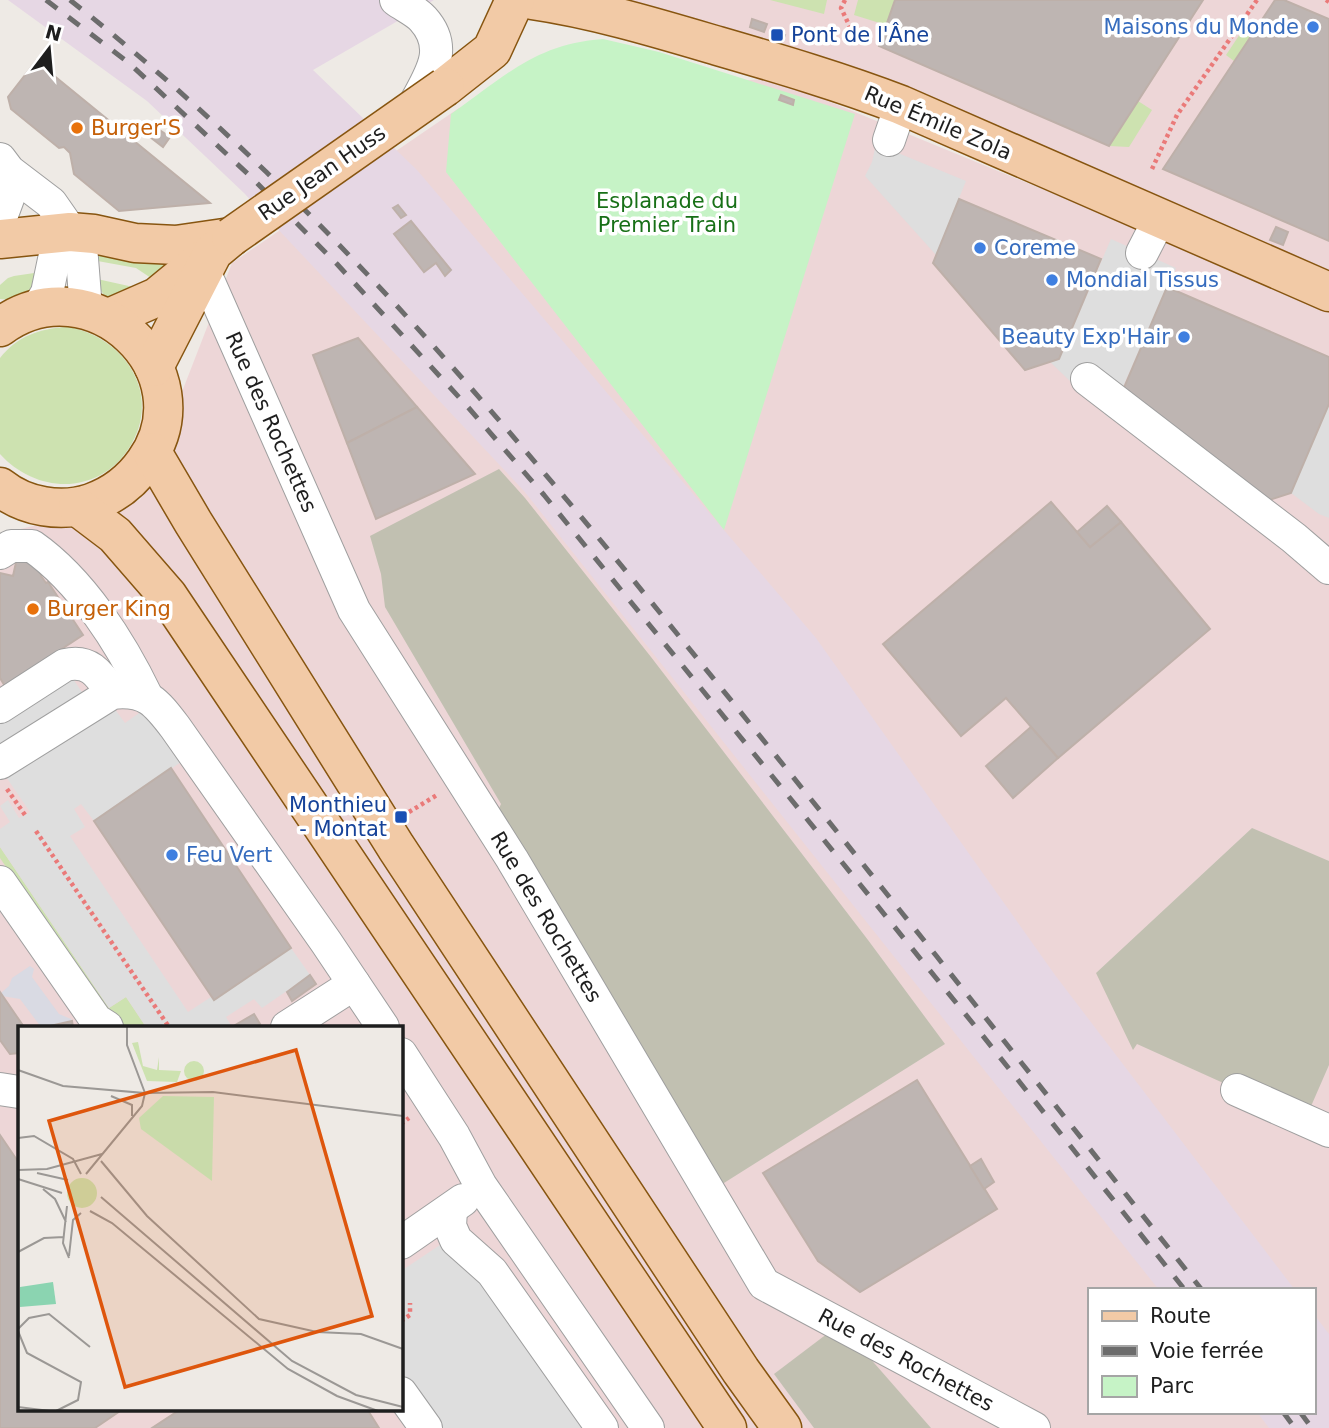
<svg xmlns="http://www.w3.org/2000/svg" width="1329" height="1428" font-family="'DejaVu Sans',sans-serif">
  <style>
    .commercial { fill: #edd6d7; fill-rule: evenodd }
    .industrial { fill: #e6d7e4 }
    .construction { fill: #c1c0b1 }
    .grass { fill: #cde2b0 }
    .park { fill: #c6f3c6 }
    .parking { fill: #dedede }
    .plaza { fill: #d9dae3 }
    .building { fill: #beb5b2; stroke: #beb0a9; stroke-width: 2 }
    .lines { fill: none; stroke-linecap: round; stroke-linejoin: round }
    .minor-casing { stroke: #9f9f9f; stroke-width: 34 }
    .major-casing { stroke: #875510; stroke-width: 41 }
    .path { stroke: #ea7a79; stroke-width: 4.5; stroke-dasharray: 3.5 3.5; stroke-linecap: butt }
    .minor { stroke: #fff; stroke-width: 32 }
    .major { stroke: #f2caa6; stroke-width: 38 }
    .rail { stroke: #6c6c6c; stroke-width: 5; stroke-dasharray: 14 14; stroke-linecap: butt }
    .major-bridge-casing { stroke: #875510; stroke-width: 41; stroke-linecap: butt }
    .major-bridge { stroke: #f2caa6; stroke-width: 38 }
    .shop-dot { fill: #3f7fe0; stroke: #fff; stroke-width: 2.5 }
    .transit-dot { fill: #1a4fb4; stroke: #fff; stroke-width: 2.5 }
    .food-dot { fill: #e8710a; stroke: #fff; stroke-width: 2.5 }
    .labels { text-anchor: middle; stroke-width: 7; stroke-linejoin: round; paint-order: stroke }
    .shop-label { font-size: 21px; fill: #366cbe; stroke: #fff; text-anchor: start }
    .transit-label { font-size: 21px; fill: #164399; stroke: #fff; text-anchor: start }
    .street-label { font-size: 21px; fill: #1e1e1e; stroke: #fff }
    .food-label { font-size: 21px; fill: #c56008; stroke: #fff; text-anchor: start }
    .park-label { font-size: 21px; fill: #187017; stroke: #fff }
    .inset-road { fill: none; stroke: #9b9895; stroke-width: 2 }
    .view { fill: #de560d; fill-opacity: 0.15; stroke: #de560d; stroke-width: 3.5 }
    .inset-edge { fill: none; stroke: #1e1e1e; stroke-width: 3.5 }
  </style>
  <rect width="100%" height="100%" fill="#eeeae5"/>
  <g class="commercial">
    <polygon points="630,0 1329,0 1329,271 873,75"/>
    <path d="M772,78L1329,307V1428H0V534L140,500L232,263L459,108ZM19,1027H401V1409H19ZM1089,1290H1313V1412H1089Z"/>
  </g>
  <g class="industrial">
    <polygon points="8,0 434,0 313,70 417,170 816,638 1055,975 1295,1290 1159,1290 524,491 244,193 147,101"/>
    <polygon points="1313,1313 1329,1334 1329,1428 1269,1428 1257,1412 1313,1412"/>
  </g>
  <g class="construction">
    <polygon points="499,469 525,498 651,657 868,940 945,1044 716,1188 496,815 501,804 385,607 381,574 370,536"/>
    <polygon points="1252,828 1329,861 1329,1065 1305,1120 1137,1044 1133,1050 1096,973"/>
    <polygon points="840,1324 931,1428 814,1428 774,1374"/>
  </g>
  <g class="grass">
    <polygon points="770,0 827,0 824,14"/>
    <polygon points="858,0 895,0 886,25 854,15"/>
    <polygon points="1250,19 1258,25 1234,61 1226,55"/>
    <polygon points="1138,101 1152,110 1129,147 1109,146"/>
    <polygon points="90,249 179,250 157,282 136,268 92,260"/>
    <path d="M41,272C33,291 22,301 0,299V285L8,278L14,276Z"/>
    <path d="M97,279L138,288C117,297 104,308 97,279Z"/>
    <path d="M68,327C125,337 163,395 129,448C98,496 36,494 0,454V358C17,336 41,328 68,327Z"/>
    <polygon points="0,847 109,1008 126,997 146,1027 127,1027 99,1005 0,858"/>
  </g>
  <path class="park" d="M603,39L659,52L855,114L724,530L446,172L451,114C504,77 535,44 603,39Z"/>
  <g class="parking">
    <polygon points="878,135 898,153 966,181 936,255 865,176 872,162"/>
    <polygon points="1111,239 1176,268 1109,418 1050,362 1059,359"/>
    <polygon points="1329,404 1329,518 1319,514 1291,493"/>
    <polygon points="71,676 82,692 114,708 125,723 142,711 184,760 94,821 81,804 74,809 85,827 70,836 188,1012 211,997 214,1000 291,948 310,975 262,1008 254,999 226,1017 232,1027 146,1027 126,997 109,1008 0,847 0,829 10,822 0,806 8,800 19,818 30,812 0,768 0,720"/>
    <polygon points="446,1241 482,1272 592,1428 435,1428 401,1377 401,1271"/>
  </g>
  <polygon class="plaza" points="30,966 34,969 32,977 59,1014 71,1019 72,1021 50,1027 41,1027 20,999 2,996 1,993 9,986 12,978"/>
  <g class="building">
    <polygon points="895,0 1203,0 1109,146 879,46"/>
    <polygon points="1275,0 1284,0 1329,19 1329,241 1163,169"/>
    <polygon points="752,19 767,24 764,32 750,27"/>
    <polygon points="772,30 785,35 783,40 770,35"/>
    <polygon points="36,61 210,203 119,211 74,174 70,153 64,147 59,148 11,109 8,97"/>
    <polygon points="781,95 794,100 793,105 779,100"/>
    <polygon points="152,125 170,137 163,147 145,133"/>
    <polygon points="959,199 1101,259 1059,359 1025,370 933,263"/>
    <polygon points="398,205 406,215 401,218 393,208"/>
    <polygon points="411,221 451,270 445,276 436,263 424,272 394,234"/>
    <polygon points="1276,227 1288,232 1283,245 1270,240"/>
    <polygon points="1167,287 1329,357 1329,404 1291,493 1266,501 1123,390"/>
    <polygon points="358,338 417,407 347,443 313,355"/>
    <polygon points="417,407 475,474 376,519 347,443"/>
    <polygon points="1051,502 1090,547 1121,522 1210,629 1058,758 1006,698 961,736 883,644"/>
    <polygon points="1107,506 1121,522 1090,547 1077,532"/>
    <polygon points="17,558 40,562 41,576 46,583 48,582 83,635 5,686 0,678 0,573 13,576"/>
    <polygon points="1031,727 1058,758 1013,798 986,766"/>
    <polygon points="171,768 291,948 214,1000 94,821"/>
    <polygon points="310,975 316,984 292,1001 287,992"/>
    <polygon points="0,992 24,1027 19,1027 19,1053 10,1054 0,1040"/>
    <polygon points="254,1014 260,1024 255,1027 232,1027"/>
    <polygon points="72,1021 73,1027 50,1026"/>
    <polygon points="917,1080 997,1209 860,1292 818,1261 763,1173"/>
    <polygon points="0,1135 19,1163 19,1409 123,1409 95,1428 0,1428"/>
    <polygon points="981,1159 994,1182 984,1189 970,1166"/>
    <polygon points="181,1409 367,1409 379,1428 152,1428"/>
  </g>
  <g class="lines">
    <defs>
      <g id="minor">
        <path d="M396,0C404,6 416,11 423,19C451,50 428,78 412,109"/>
        <polyline points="889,140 901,105"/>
        <polyline points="0,159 9,171 51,203 81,246 86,309"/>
        <polyline points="0,220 10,193 9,171"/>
        <polyline points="1142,253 1160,218"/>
        <polyline points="204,271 354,610 512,859 764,1284 1034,1428"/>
        <polyline points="37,309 47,293 56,250 70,232"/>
        <polyline points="1087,379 1294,538 1329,568"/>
        <path d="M0,553L11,546H32C82,581 121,643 147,697"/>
        <path d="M0,707L65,665C90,659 99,674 112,693"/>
        <path d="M0,763L112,693C146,689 156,702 175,727L326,942L383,1027"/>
        <polyline points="0,882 96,1020 107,1027"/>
        <polyline points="287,1027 354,984"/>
        <polyline points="401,1054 454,1136 481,1186 648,1428"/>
        <polyline points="0,1089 19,1092"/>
        <polyline points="1237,1090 1329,1131"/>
        <polyline points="451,1210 450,1226 456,1240 492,1272 602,1428"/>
        <polyline points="401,1243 463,1200"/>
        <polyline points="401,1393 426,1428"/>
      </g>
      <g id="major">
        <path d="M532,0C594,9 657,28 718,46C780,64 841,82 901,105L1329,292"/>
        <polyline points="445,87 492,50 515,0"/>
        <polyline points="0,239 70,232 94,234 135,243 176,245 231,237"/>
        <polyline points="109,318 157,297 202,260"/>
        <path d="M0,327C91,260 209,372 145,462C131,482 114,495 91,503C61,513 25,507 0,487"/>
        <polyline points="154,367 213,252 231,237"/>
        <polyline points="152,452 193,522 396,847 741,1371 782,1428"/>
        <polyline points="78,507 115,535 168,596 727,1428"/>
      </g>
    </defs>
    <use href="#minor" class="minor-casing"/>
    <use href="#major" class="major-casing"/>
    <g class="path">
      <polyline points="845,0 841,8 858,44"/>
      <polyline points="1326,0 1329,2"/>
      <polyline points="1152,169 1177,115 1257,0"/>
      <polyline points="7,789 25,815"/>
      <polyline points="409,812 437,795"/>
      <polyline points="36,831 169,1027"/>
      <polyline points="401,1124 409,1118"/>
      <polyline points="401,1321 410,1315 410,1303"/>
    </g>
    <use href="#minor" class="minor"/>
    <use href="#major" class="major"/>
    <g class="rail">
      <polyline points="46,0 129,63 249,175 337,264 467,406 544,495 979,1031 1185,1290"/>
      <path d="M70,0C311,189 508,425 700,662C869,870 1035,1080 1202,1290"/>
      <polyline points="1283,1412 1295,1428"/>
      <polyline points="1300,1412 1312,1428"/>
    </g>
    <defs>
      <polyline id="major-bridge" points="231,237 445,87"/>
    </defs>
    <use href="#major-bridge" class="major-bridge-casing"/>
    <use href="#major-bridge" class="major-bridge"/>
  </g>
  <g class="shop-dot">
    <circle cx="1313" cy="27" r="7"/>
    <circle cx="980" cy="248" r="7"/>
    <circle cx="1052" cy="280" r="7"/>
    <circle cx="1184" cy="337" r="7"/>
    <circle cx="172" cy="855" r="7"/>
  </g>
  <g class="transit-dot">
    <rect x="770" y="28" width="14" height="14" rx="3.5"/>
    <rect x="394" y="810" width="14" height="14" rx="3.5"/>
  </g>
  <g class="food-dot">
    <circle cx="77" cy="128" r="7"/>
    <circle cx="33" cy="609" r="7"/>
  </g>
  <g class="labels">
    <g class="shop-label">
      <text x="1299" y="34" text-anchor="end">Maisons du Monde</text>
      <text x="994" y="255">Coreme</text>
      <text x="1066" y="287">Mondial Tissus</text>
      <text x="1170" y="344" text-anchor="end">Beauty Exp'Hair</text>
      <text x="186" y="862">Feu Vert</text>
    </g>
    <g class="transit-label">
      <text x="791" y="42">Pont de l'Âne</text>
      <text x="387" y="812" text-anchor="end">Monthieu<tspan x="387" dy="24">- Montat</tspan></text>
    </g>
    <g class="street-label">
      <text transform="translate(938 123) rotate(23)" y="7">Rue Émile Zola</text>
      <text transform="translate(322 173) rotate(-35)" y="7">Rue Jean Huss</text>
      <text transform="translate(271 422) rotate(66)" y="7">Rue des Rochettes</text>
      <text transform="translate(546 917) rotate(59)" y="7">Rue des Rochettes</text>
      <text transform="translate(906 1360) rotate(28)" y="7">Rue des Rochettes</text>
    </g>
    <g class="food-label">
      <text x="91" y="135">Burger'S</text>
      <text x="47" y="616">Burger King</text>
    </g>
    <g class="park-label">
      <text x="667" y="208">Esplanade du<tspan x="667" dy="24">Premier Train</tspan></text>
    </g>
  </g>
  <g transform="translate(18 1026)">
    <rect width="385" height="385" fill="#eeeae5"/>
    <path d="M120,16L125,40L139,44L141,31V44L163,45L159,56L129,55L114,17ZM166 45a10 10 0 1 1 20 0a10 10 0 1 1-20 0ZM49 167a15 15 0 1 1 30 0a15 15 0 1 1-30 0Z" fill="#cde2b0"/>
    <path d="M145,70L196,71L194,155L123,103L121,92Z" fill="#c6f3c6"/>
    <path d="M35,256L38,278L2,281V261Z" fill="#8bd4b1"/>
    <path class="inset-road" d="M0,44L45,60L127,67L109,19V0M93,70L114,79V90M0,112L16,110L55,133L63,148M83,135L129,190L241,293L299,306L343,308L385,323M0,144L29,143L84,128M19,147L50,154M68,148L124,80L127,67L195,66L385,90M0,153L44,167M25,163L37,173L48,196M83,171L274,335L338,369L385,381M49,180L45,217L51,232M72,185L94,197L270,343L319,370L360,385M0,226L26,212L46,211M51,230L55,194L63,187M0,303L11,292L31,288L72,321M0,305L9,327L63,356L60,374L38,385M0,381L32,385"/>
    <path class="view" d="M278,24L354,290L107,361L31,95Z"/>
    <rect width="385" height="385" class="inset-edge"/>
  </g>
  <rect x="1088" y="1288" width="228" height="126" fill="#ffffff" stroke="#a5a5a5" stroke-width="2"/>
  <rect x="1102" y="1311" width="35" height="10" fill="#f2caa6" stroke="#a5a5a5" stroke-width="2"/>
  <text x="1150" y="1323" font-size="21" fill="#1e1e1e">Route</text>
  <rect x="1102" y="1346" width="35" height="10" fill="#6c6c6c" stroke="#a5a5a5" stroke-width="2"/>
  <text x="1150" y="1358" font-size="21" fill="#1e1e1e">Voie ferrée</text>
  <rect x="1102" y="1376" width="35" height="21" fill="#c6f3c6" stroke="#a5a5a5" stroke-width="2"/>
  <text x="1150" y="1393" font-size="21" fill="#1e1e1e">Parc</text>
  <g transform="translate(49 49) rotate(16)" stroke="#ffffff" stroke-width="5" paint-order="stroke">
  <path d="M0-5L12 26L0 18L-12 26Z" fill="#1e1e1e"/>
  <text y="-10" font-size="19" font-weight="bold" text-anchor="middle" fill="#1e1e1e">N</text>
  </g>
</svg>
